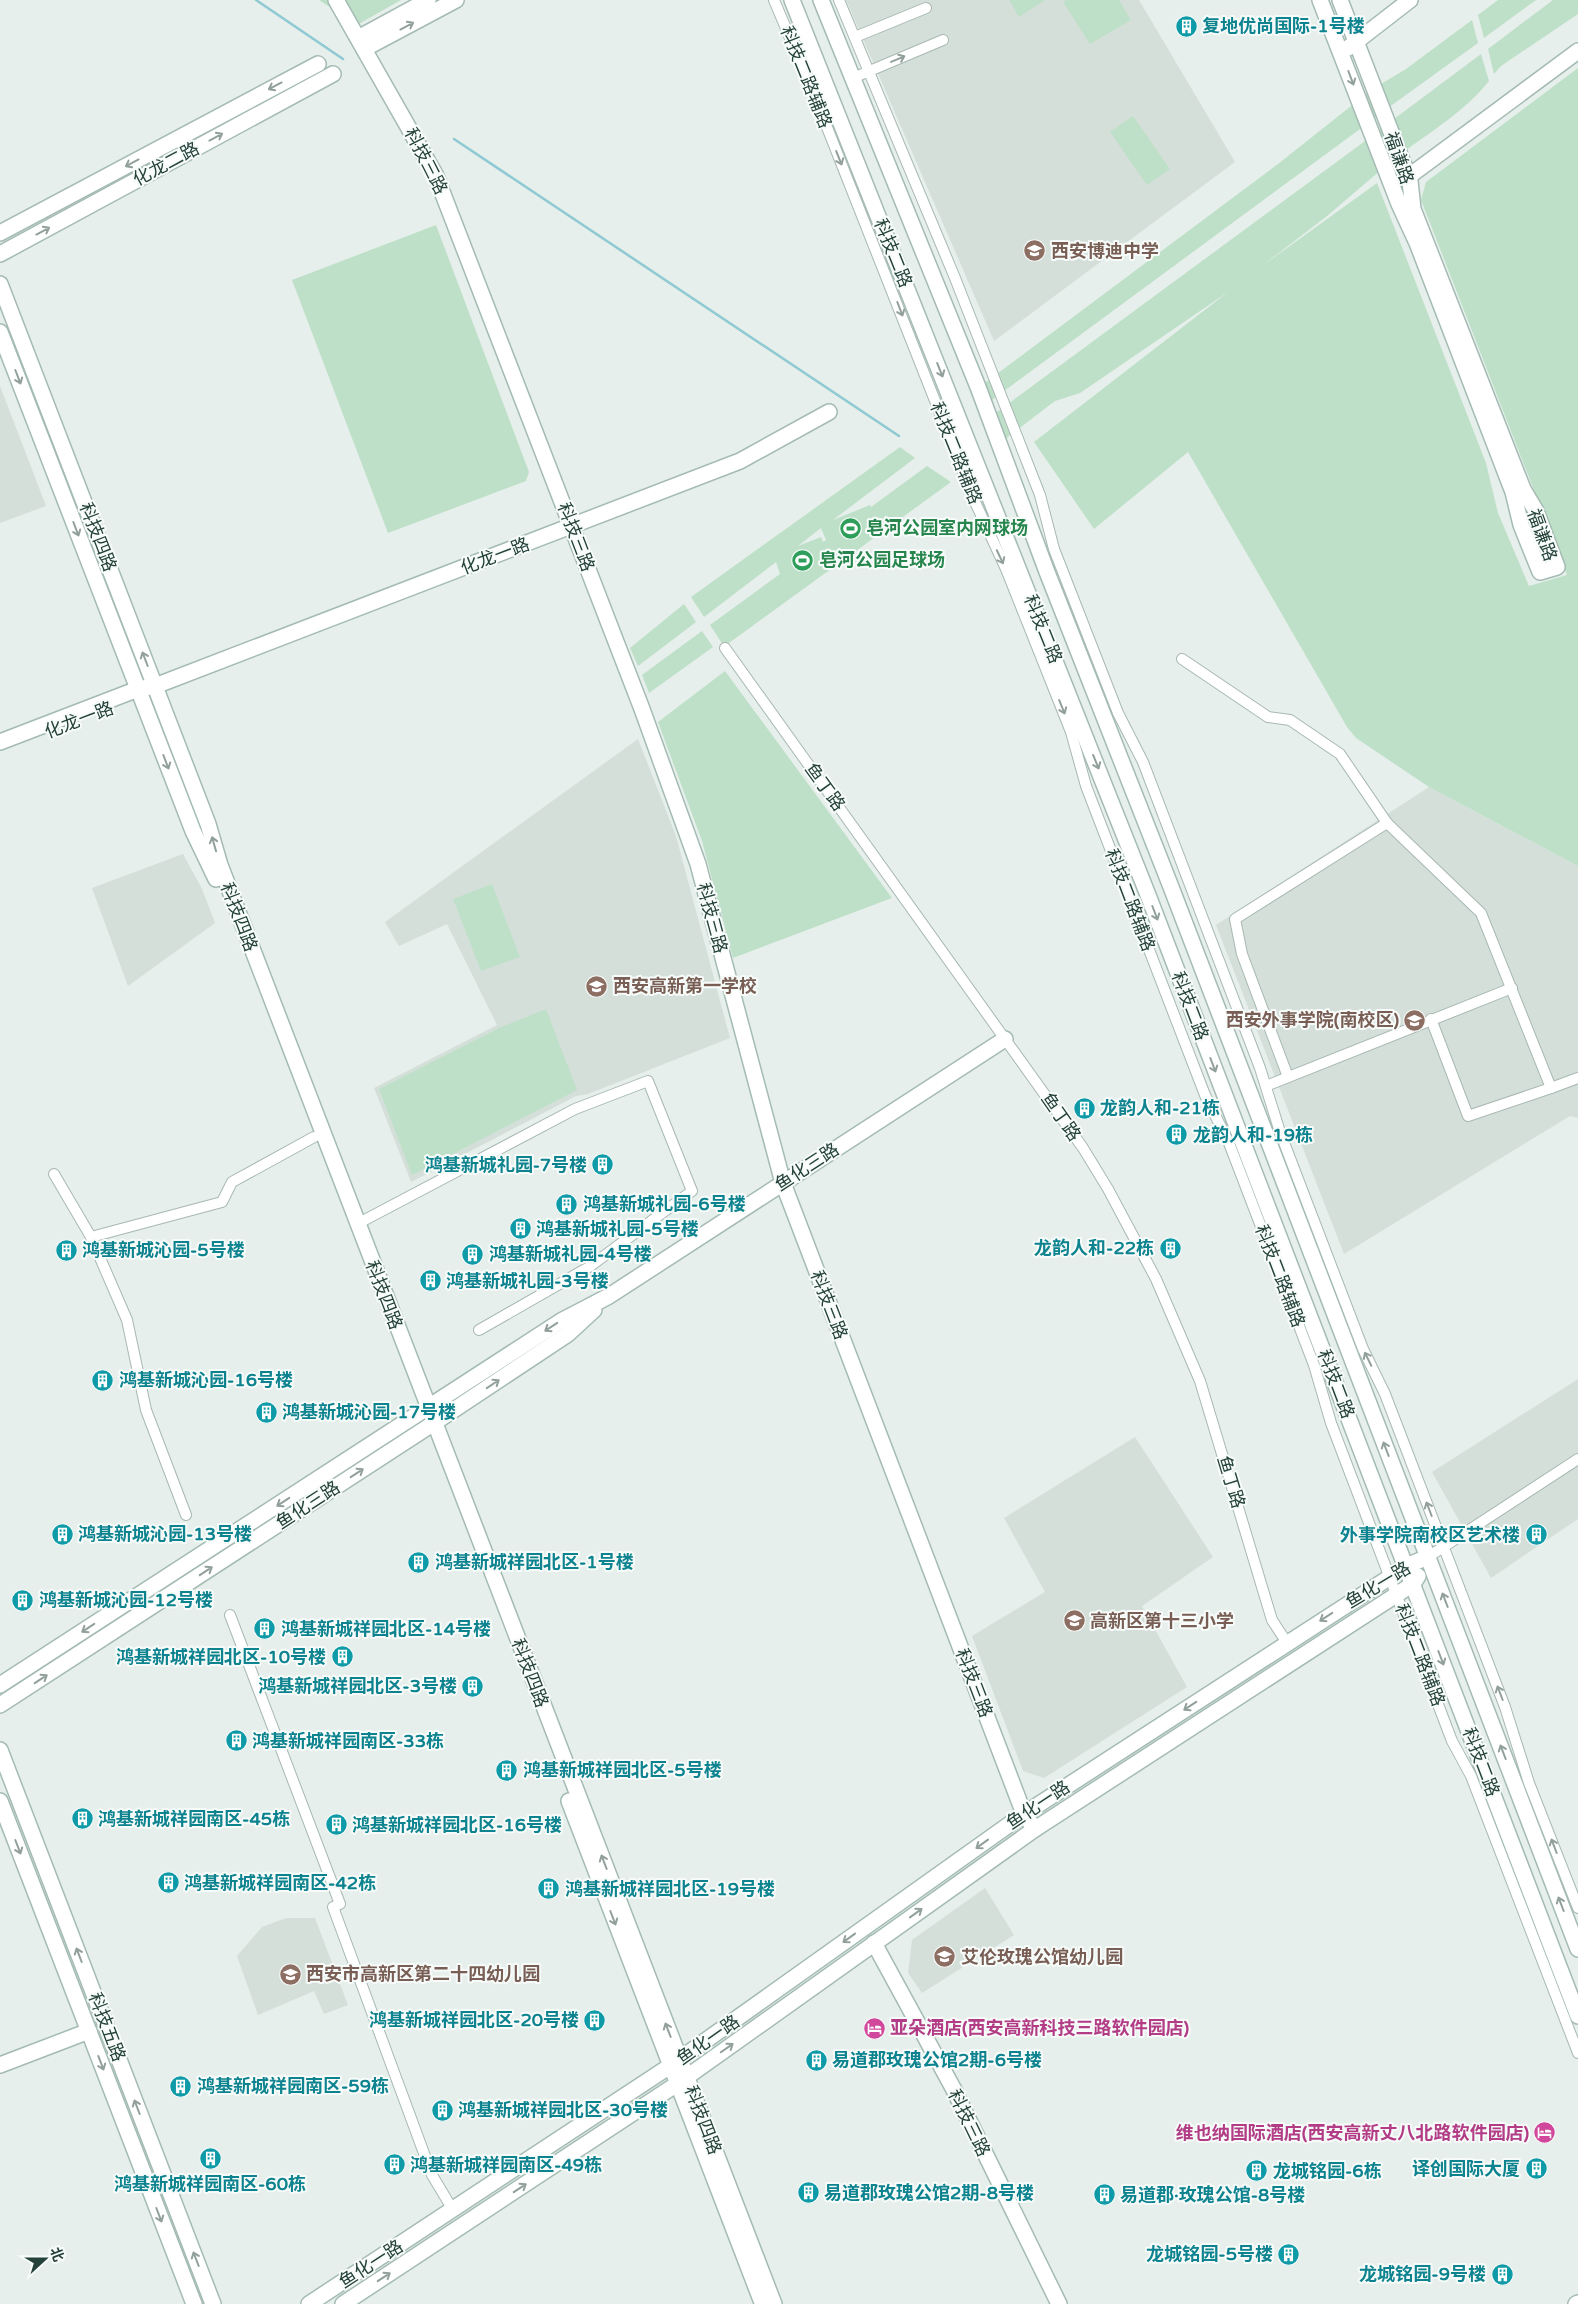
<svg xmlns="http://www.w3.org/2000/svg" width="1578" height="2304" font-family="'Varela Round','Noto Sans SC',sans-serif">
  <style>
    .built { fill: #d4dfda }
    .green { fill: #bfe0c8; fill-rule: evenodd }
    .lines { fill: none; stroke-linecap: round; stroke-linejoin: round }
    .stream { stroke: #8ec9d4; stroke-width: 2.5 }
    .street-casing { stroke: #a8b8b2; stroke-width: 12 }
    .secondary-casing { stroke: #a4bbb3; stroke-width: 18 }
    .street { stroke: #fff; stroke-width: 10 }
    .secondary { stroke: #fff; stroke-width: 15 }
    .oneway { stroke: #92a09c }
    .labels { text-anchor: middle; stroke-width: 4; stroke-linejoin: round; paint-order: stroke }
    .culture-label { font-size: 18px; font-weight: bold; fill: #0d838f; stroke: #f7fbf9; text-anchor: start }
    .street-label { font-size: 18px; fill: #24423a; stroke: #f7fbf9 }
    .education-label { font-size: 18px; font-weight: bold; fill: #785e54; stroke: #f7fbf9; text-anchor: start }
    .leisure-label { font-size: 18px; font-weight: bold; fill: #27864d; stroke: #f7fbf9; text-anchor: start }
    .hotel-label { font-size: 18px; font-weight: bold; fill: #b23c85; stroke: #f7fbf9; text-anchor: start }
  </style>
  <rect width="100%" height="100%" fill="#e6efeb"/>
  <g class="built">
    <polygon points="846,0 1139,0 1235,162 994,341"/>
    <polygon points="0,386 46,506 0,523"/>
    <polygon points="638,739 676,836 730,1038 588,1094 576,1096 411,1182 374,1088 497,1025 447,924 399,946 385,922"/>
    <polygon points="1429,787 1578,866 1578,1118 1570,1116 1344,1254 1216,925"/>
    <polygon points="183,854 202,889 215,923 128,986 92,888"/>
    <polygon points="1578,1379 1578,1519 1491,1578 1432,1472"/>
    <polygon points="1135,1437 1213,1557 1142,1606 1187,1687 1044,1778 1023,1771 972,1636 1045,1592 1004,1518"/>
    <polygon points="985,1888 1014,1935 922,1993 908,1973 912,1940"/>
    <polygon points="286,1918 315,1918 348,2005 324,2014 314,1991 258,2015 237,1956 262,1927"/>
  </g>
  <g class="green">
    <polygon points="319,0 401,0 357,25"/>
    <polygon points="1009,0 1045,0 1019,17"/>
    <polygon points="1067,0 1119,0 1131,20 1090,44 1063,2"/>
    <polygon points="1498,0 1536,0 1484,38 1478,15"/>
    <polygon points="1553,0 1578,0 1578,14 1501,66 1494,74 1488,49"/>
    <polygon points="1472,20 1478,43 1385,110 1376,87 1406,69"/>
    <path d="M1481,54L1489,81C1466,110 1432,131 1402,153L1390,122Z"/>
    <polygon points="1578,68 1578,866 1429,787 1356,738 1347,727 1188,452 1094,529 1034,442 1228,292 1080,393 1055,401 996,446 986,420 1384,127 1395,158 1327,216 1262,266 1377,183 1486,463 1498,513 1529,586 1567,575 1421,200 1426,182"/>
    <polygon points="1370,91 1379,115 981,408 974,391 1278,164"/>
    <polygon points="1133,116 1170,169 1147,185 1110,132"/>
    <polygon points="436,225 529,472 526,481 388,533 292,280"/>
    <path d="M900,447L915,458L833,520L870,505L871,507L927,466L951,482L729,643L725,648L710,625L780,574L776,562L704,617L691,597ZM821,528L826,540L823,542L821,537L798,546Z"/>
    <polygon points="684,604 696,622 638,666 630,648"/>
    <polygon points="702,631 713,647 649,693 642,675"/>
    <polygon points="725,671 892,898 733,958 702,841 658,722"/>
    <polygon points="492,884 520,957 481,971 453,899"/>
    <polygon points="546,1009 577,1090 412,1175 379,1089 499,1028"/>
  </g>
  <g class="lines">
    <g class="stream">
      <polyline points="256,0 343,59"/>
      <polyline points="454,139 899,436"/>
    </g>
    <defs>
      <g id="street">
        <polyline points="774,0 817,102 975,502 1006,569 1071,732 1086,786 1205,1095 1229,1143 1314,1365 1331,1423 1452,1741 1471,1776 1578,2053"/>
        <polyline points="839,0 955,278 1040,495 1054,549 1118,713 1143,762 1260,1068 1280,1132 1363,1349 1385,1394 1505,1707 1529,1783 1578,1908"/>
        <polyline points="855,37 926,8"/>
        <polyline points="853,78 943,40"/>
        <polyline points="725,648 1083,1148 1108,1189 1156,1279 1200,1381 1272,1620 1287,1643"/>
        <polyline points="1182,659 1268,717 1290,720 1340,754 1387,823 1481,913 1551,1088 1578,1078"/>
        <polyline points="1431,1019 1468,1116 1551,1088"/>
        <polyline points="1288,1077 1242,954 1235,919 1387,823"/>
        <polyline points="1266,1086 1512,988"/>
        <polyline points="54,1174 91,1237 127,1320 146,1410 186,1515"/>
        <polyline points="357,1224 575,1109 648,1081 692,1191 589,1267 479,1330"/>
        <polyline points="91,1237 222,1202 232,1182 314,1137"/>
        <polyline points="1428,1557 1578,1459"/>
        <polyline points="230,1615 340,1904 333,1907 432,2175 453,2210"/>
      </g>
      <g id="secondary">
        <polyline points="336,0 436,176 642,709 698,864 783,1183 1024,1814 1035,1829"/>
        <polyline points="792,0 1148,895 1578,2016"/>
        <polyline points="821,0 978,387 1047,572 1171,887 1578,1949"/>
        <polyline points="1320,0 1399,204 1417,243 1513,492 1521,525 1540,572 1557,567 1536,511 1523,489 1413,209 1410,181 1340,0"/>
        <polyline points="358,38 428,0"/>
        <polyline points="1348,48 1410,0"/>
        <polyline points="364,49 456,0"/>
        <polyline points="1408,177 1578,51"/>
        <polyline points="0,233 318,64"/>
        <polyline points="0,254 333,74"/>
        <polyline points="0,284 208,824 220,865 774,2304"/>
        <polyline points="0,332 193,831 216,879"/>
        <polyline points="0,742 138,689 155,686 740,461 829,412"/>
        <polyline points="0,1685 561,1321 609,1296 1005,1039"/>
        <polyline points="0,1705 434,1423 568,1334 594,1310"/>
        <polyline points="0,1750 213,2304"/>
        <polyline points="0,1801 194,2304"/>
        <polyline points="569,1801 761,2300"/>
        <polyline points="874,1943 953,2088 1059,2304"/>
        <polyline points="0,2065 89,2031"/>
        <polyline points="309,2304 670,2066 1024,1814 1390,1577 1406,1566 1428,1557"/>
        <polyline points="343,2304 677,2084 1035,1829 1413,1584 1418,1576"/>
        <polyline points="1576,2304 1578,2303"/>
      </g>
    </defs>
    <use href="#street" class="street-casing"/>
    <use href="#secondary" class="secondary-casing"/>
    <use href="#street" class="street"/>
    <use href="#secondary" class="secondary"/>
  </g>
  <defs><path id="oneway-shaft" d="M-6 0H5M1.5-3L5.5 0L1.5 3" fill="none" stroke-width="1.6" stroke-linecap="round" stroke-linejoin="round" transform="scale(1.25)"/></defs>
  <g class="oneway">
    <use href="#oneway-shaft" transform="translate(407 26) rotate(-28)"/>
    <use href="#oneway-shaft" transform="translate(898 59) rotate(-23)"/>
    <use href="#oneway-shaft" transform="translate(1351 78) rotate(69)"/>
    <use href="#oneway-shaft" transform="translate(275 86) rotate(152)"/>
    <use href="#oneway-shaft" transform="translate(216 137) rotate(-28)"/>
    <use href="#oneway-shaft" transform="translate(839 158) rotate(68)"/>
    <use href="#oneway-shaft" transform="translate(132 163) rotate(152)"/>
    <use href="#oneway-shaft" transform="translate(43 231) rotate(-28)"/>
    <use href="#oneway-shaft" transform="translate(900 309) rotate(69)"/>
    <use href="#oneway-shaft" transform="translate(940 370) rotate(68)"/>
    <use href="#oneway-shaft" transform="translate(18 377) rotate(69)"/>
    <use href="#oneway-shaft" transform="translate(76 529) rotate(69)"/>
    <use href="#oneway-shaft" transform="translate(1000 557) rotate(65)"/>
    <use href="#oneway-shaft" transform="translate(145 659) rotate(-111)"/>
    <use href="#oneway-shaft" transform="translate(1062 707) rotate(68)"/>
    <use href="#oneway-shaft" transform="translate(166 762) rotate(69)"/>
    <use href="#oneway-shaft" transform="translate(1096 762) rotate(68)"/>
    <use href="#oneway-shaft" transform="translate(214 844) rotate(-106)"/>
    <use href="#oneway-shaft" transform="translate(1155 913) rotate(69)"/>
    <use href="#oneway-shaft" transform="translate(1213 1065) rotate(69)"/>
    <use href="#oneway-shaft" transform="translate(551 1327) rotate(147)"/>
    <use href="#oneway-shaft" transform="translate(1368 1359) rotate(-116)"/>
    <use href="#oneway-shaft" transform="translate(493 1384) rotate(-34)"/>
    <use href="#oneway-shaft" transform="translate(1386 1449) rotate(-111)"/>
    <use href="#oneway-shaft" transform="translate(357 1473) rotate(-33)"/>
    <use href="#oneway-shaft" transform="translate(283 1502) rotate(147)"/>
    <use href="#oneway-shaft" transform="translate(1429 1509) rotate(-111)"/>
    <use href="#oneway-shaft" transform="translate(206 1571) rotate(-33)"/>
    <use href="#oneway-shaft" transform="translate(1445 1600) rotate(-111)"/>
    <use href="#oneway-shaft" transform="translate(1326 1617) rotate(147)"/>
    <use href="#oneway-shaft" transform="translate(88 1628) rotate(147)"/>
    <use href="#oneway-shaft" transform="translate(1441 1658) rotate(69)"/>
    <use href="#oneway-shaft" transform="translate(41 1679) rotate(-33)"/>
    <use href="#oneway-shaft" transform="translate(1500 1693) rotate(-111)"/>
    <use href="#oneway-shaft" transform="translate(1190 1706) rotate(147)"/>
    <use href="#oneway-shaft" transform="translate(1503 1752) rotate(-111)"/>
    <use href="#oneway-shaft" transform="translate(982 1844) rotate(144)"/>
    <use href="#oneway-shaft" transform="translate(1554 1846) rotate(-111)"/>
    <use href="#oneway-shaft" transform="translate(18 1847) rotate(69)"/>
    <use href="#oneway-shaft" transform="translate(604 1862) rotate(-111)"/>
    <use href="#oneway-shaft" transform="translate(1561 1904) rotate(-111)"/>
    <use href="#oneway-shaft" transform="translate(916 1913) rotate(-36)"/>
    <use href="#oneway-shaft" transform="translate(613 1918) rotate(69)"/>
    <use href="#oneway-shaft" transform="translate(849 1938) rotate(144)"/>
    <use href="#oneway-shaft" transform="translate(79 1955) rotate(-111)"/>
    <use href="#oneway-shaft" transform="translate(668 2030) rotate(-111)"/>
    <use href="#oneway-shaft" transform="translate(727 2048) rotate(-35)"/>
    <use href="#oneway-shaft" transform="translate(101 2063) rotate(69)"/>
    <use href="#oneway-shaft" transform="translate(137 2107) rotate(-111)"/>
    <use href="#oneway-shaft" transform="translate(520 2188) rotate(-33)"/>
    <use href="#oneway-shaft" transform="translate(159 2215) rotate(69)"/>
    <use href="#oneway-shaft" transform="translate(196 2259) rotate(-111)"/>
    <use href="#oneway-shaft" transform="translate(384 2277) rotate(-33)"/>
  </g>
  <defs>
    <symbol id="building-disc" viewBox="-11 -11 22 22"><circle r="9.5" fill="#0f9aa8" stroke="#f7fbf9"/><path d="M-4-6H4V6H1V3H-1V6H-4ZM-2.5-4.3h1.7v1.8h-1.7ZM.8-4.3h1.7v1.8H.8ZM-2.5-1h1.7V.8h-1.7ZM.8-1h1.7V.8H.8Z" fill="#fff"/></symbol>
    <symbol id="school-disc" viewBox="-11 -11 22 22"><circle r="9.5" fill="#8d6e63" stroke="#f7fbf9"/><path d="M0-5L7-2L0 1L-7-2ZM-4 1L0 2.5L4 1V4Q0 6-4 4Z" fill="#fff"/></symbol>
    <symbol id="stadium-disc" viewBox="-11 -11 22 22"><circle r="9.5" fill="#2e9e5b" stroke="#f7fbf9"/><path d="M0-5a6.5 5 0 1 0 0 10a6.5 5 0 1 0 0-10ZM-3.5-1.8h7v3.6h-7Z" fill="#fff"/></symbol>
    <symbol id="university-disc" viewBox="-11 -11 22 22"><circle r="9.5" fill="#8d6e63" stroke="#f7fbf9"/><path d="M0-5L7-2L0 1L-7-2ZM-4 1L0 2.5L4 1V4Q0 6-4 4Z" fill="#fff"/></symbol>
    <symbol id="hotel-disc" viewBox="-11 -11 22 22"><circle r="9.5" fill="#d1479c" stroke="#f7fbf9"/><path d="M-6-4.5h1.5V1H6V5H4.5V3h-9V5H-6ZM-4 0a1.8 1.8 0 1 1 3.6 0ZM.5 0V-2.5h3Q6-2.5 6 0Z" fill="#fff"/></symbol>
  </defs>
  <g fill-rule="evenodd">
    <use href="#building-disc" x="1174" y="14" width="25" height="25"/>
    <use href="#school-disc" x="1022" y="238" width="25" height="25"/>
    <use href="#stadium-disc" x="838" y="516" width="25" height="25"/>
    <use href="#stadium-disc" x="790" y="548" width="25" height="25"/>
    <use href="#school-disc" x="584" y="974" width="25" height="25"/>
    <use href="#university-disc" x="1402" y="1008" width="25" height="25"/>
    <use href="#building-disc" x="1072" y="1096" width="25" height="25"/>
    <use href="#building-disc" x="1164" y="1122" width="25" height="25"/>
    <use href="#building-disc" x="590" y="1152" width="25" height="25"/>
    <use href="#building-disc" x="554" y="1192" width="25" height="25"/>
    <use href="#building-disc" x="508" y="1216" width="25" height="25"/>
    <use href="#building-disc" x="1158" y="1236" width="25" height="25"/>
    <use href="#building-disc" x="54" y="1238" width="25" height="25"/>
    <use href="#building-disc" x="460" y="1242" width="25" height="25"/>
    <use href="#building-disc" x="418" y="1268" width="25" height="25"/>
    <use href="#building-disc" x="90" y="1368" width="25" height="25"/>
    <use href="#building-disc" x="254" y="1400" width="25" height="25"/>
    <use href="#building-disc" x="50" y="1522" width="25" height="25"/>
    <use href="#building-disc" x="1524" y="1522" width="25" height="25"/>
    <use href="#building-disc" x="406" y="1550" width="25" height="25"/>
    <use href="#building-disc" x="10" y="1588" width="25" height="25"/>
    <use href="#school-disc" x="1062" y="1608" width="25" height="25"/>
    <use href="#building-disc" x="252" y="1616" width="25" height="25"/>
    <use href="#building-disc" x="330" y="1644" width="25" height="25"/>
    <use href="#building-disc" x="460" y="1674" width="25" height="25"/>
    <use href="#building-disc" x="224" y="1728" width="25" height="25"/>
    <use href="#building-disc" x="494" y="1758" width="25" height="25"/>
    <use href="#building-disc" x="70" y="1806" width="25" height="25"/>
    <use href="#building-disc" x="324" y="1812" width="25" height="25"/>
    <use href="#building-disc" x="156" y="1870" width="25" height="25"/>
    <use href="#building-disc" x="536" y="1876" width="25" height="25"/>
    <use href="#school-disc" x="932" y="1944" width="25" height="25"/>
    <use href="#school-disc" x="278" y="1962" width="25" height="25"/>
    <use href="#building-disc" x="582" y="2008" width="25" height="25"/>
    <use href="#hotel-disc" x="862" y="2016" width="25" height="25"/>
    <use href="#building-disc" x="804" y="2048" width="25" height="25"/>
    <use href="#building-disc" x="168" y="2074" width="25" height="25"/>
    <use href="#building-disc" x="430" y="2098" width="25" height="25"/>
    <use href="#hotel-disc" x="1532" y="2120" width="25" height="25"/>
    <use href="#building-disc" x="198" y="2146" width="25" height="25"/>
    <use href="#building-disc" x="382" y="2152" width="25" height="25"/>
    <use href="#building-disc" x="1524" y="2156" width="25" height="25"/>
    <use href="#building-disc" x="1244" y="2158" width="25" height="25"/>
    <use href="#building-disc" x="796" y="2180" width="25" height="25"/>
    <use href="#building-disc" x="1092" y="2182" width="25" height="25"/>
    <use href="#building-disc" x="1276" y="2242" width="25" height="25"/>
    <use href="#building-disc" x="1490" y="2262" width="25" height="25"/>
  </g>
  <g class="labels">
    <g class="culture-label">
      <text x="1202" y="32">复地优尚国际-1号楼</text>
      <text x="1100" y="1114">龙韵人和-21栋</text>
      <text x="1193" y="1141">龙韵人和-19栋</text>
      <text x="587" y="1171" text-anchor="end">鸿基新城礼园-7号楼</text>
      <text x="583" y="1210">鸿基新城礼园-6号楼</text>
      <text x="536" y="1235">鸿基新城礼园-5号楼</text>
      <text x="1154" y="1254" text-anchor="end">龙韵人和-22栋</text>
      <text x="82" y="1256">鸿基新城沁园-5号楼</text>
      <text x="489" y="1260">鸿基新城礼园-4号楼</text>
      <text x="446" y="1287">鸿基新城礼园-3号楼</text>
      <text x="119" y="1386">鸿基新城沁园-16号楼</text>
      <text x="282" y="1418">鸿基新城沁园-17号楼</text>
      <text x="78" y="1540">鸿基新城沁园-13号楼</text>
      <text x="1520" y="1541" text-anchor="end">外事学院南校区艺术楼</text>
      <text x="435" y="1568">鸿基新城祥园北区-1号楼</text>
      <text x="39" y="1606">鸿基新城沁园-12号楼</text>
      <text x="281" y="1635">鸿基新城祥园北区-14号楼</text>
      <text x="326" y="1663" text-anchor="end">鸿基新城祥园北区-10号楼</text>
      <text x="457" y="1692" text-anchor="end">鸿基新城祥园北区-3号楼</text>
      <text x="252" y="1747">鸿基新城祥园南区-33栋</text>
      <text x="523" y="1776">鸿基新城祥园北区-5号楼</text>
      <text x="98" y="1825">鸿基新城祥园南区-45栋</text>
      <text x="352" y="1831">鸿基新城祥园北区-16号楼</text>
      <text x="184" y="1889">鸿基新城祥园南区-42栋</text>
      <text x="565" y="1895">鸿基新城祥园北区-19号楼</text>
      <text x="579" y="2026" text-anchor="end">鸿基新城祥园北区-20号楼</text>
      <text x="832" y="2066">易道郡玫瑰公馆2期-6号楼</text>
      <text x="197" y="2092">鸿基新城祥园南区-59栋</text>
      <text x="458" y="2116">鸿基新城祥园北区-30号楼</text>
      <text x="410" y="2171">鸿基新城祥园南区-49栋</text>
      <text x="1520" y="2175" text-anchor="end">译创国际大厦</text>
      <text x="1273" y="2177">龙城铭园-6栋</text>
      <text x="210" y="2190" text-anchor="middle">鸿基新城祥园南区-60栋</text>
      <text x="824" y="2199">易道郡玫瑰公馆2期-8号楼</text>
      <text x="1120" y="2201">易道郡·玫瑰公馆-8号楼</text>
      <text x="1273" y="2260" text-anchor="end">龙城铭园-5号楼</text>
      <text x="1486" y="2280" text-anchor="end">龙城铭园-9号楼</text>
    </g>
    <g class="street-label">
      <text transform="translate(806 77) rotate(68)" y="6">科技二路辅路</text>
      <text transform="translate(1399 158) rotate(71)" y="6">福谦路</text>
      <text transform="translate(426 161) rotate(63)" y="6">科技三路</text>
      <text transform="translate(166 164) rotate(-28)" y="6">化龙二路</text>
      <text transform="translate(893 253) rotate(68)" y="6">科技二路</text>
      <text transform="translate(956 453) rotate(68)" y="6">科技二路辅路</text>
      <text transform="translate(1542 535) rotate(70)" y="6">福谦路</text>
      <text transform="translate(98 537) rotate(69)" y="6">科技四路</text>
      <text transform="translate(576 537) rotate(69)" y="6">科技三路</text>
      <text transform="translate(495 556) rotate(-21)" y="6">化龙一路</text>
      <text transform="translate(1043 629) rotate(68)" y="6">科技二路</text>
      <text transform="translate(79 720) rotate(-21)" y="6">化龙一路</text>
      <text transform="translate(825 787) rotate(54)" y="6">鱼丁路</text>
      <text transform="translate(1130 900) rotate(69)" y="6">科技二路辅路</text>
      <text transform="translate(239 917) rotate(69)" y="6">科技四路</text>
      <text transform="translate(712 918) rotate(75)" y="6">科技三路</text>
      <text transform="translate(1190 1006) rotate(69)" y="6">科技二路</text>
      <text transform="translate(1061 1117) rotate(55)" y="6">鱼丁路</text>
      <text transform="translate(807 1167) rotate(-33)" y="6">鱼化三路</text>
      <text transform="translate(1280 1276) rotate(69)" y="6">科技二路辅路</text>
      <text transform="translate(384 1295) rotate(69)" y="6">科技四路</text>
      <text transform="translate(829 1305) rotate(69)" y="6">科技三路</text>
      <text transform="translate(1336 1384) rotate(69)" y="6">科技二路</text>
      <text transform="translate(1231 1482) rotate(73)" y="6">鱼丁路</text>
      <text transform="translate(308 1505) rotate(-33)" y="6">鱼化三路</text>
      <text transform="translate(1378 1585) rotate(-31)" y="6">鱼化一路</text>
      <text transform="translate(1420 1655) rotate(69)" y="6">科技二路辅路</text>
      <text transform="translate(530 1673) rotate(69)" y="6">科技四路</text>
      <text transform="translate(974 1683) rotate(69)" y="6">科技三路</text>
      <text transform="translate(1481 1762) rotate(69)" y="6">科技二路</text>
      <text transform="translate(1038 1805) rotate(-34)" y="6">鱼化一路</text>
      <text transform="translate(107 2027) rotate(69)" y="6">科技五路</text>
      <text transform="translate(708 2040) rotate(-35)" y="6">鱼化一路</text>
      <text transform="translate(703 2120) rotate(69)" y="6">科技四路</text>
      <text transform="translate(969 2123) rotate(64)" y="6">科技三路</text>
      <text transform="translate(371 2264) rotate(-33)" y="6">鱼化一路</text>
    </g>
    <g class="education-label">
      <text x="1051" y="257">西安博迪中学</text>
      <text x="613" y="992">西安高新第一学校</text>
      <text x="1399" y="1026" text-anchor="end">西安外事学院(南校区)</text>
      <text x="1090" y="1627">高新区第十三小学</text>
      <text x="961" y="1963">艾伦玫瑰公馆幼儿园</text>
      <text x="306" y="1980">西安市高新区第二十四幼儿园</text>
    </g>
    <g class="leisure-label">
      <text x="866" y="534">皂河公园室内网球场</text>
      <text x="819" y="566">皂河公园足球场</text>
    </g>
    <g class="hotel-label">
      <text x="890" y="2034">亚朵酒店(西安高新科技三路软件园店)</text>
      <text x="1529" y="2139" text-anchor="end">维也纳国际酒店(西安高新丈八北路软件园店)</text>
    </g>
  </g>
  <g transform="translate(45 2259) rotate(69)" stroke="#f7fbf9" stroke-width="4" paint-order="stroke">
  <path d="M0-4L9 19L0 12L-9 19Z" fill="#24423a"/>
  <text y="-8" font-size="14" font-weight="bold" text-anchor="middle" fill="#24423a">北</text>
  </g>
</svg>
